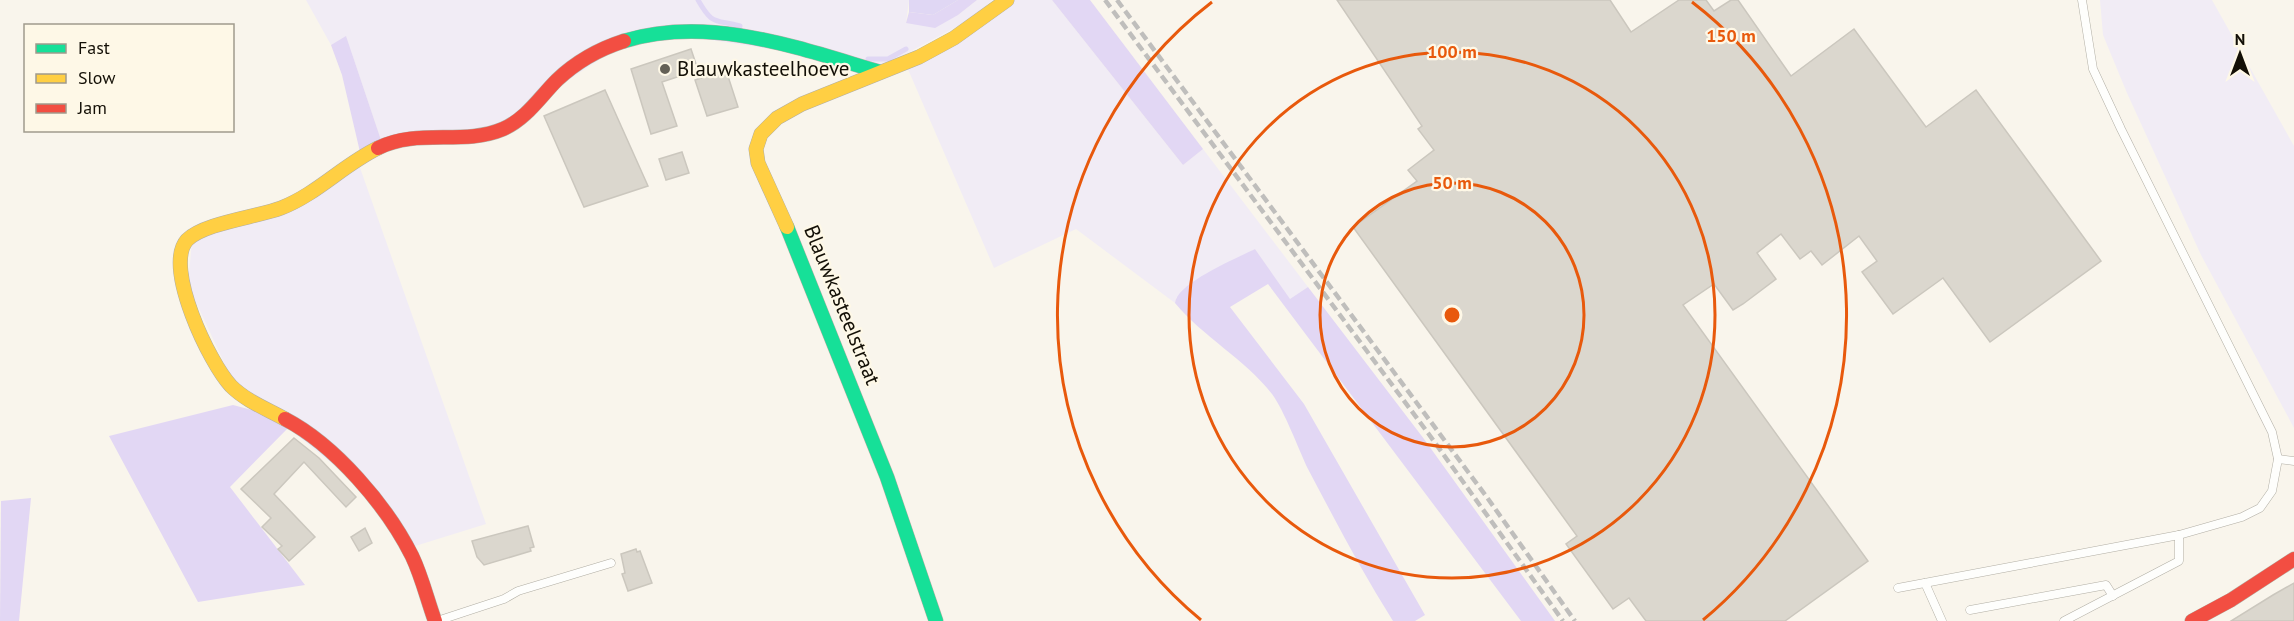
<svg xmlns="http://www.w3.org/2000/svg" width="2294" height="621" font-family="'PT Sans',sans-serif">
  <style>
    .green { fill: #f1ecf5 }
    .forest { fill: #e2d7f4 }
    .water { fill: #e0d7f4 }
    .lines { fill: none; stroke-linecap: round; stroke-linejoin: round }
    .stream { stroke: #e0d7f4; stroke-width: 5 }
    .building { fill: #dbd7ce; stroke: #cbc7be; stroke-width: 1.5 }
    .lane-casing { stroke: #b1aea4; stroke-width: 9 }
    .fast-casing { stroke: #b1aea4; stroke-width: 15 }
    .slow-casing { stroke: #b1aea4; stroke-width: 15 }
    .jam-casing { stroke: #b1aea4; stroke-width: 15 }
    .lane { stroke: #fefefc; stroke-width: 8 }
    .fast { stroke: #16e098; stroke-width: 14 }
    .slow { stroke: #ffcf43; stroke-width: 14 }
    .jam { stroke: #f24e42; stroke-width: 14 }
    .rail { stroke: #bfbebc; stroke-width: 4.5; stroke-dasharray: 9 4.5; stroke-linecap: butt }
    .ring { fill: none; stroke: #e8590c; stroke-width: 3 }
    .poi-dot { fill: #646056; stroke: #fef8e7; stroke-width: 2 }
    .labels { text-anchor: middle; stroke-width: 4.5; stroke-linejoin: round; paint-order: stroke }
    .poi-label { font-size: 21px; fill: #130f06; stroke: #fef8e7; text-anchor: start }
    .street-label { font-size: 21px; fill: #130f06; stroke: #fef8e7 }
    .centre { fill: #e8590c; stroke: #fef8e7; stroke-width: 3 }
    .ring-label { font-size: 18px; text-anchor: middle; font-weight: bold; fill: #e8590c; stroke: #fef8e7; stroke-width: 4.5; stroke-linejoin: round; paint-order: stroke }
  </style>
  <rect width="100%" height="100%" fill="#f9f5ec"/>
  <g class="green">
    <polygon points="306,0 909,0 906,23 958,15 977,0 992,0 973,18 883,66 644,30 496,128 381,140 346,37 331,45"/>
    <polygon points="1014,0 1052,0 1183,165 1203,149 1308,287 1290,300 1255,249 1176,298 1175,303 1076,229 994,268 907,67"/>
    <polygon points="2100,0 2212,0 2294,146 2294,428 2201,255 2127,93 2103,35"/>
    <polygon points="359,165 486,524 412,547 388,509 234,384 188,285 192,240"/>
  </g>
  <g class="forest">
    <polygon points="958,0 977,0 958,15 935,28 906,23 909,12 933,15"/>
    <polygon points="1052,0 1090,0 1203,149 1183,165"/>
    <polygon points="346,36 381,140 360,152 342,75 331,45"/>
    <path d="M1255,249L1290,299L1308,287L1424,439L1555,621H1521L1268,284L1230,307L1304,404L1425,615L1415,621H1393C1362,572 1335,520 1308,469C1298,448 1285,412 1272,394C1245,359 1203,337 1175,303C1177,283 1237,258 1255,249Z"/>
    <polygon points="233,405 252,410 289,427 230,487 305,585 198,602 109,436"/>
    <polygon points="31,498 19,621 0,621 1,501"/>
  </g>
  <polygon class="water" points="909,0 958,0 933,15 909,12"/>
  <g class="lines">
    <g class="stream">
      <path d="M698,0C713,26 714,19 740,26"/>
      <polyline points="868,59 888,59 906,49"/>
    </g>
  </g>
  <g class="building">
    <polygon points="1337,0 1610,0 1631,32 1679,0 1706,0 1714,11 1731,0 1738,0 1791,76 1854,29 1926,127 1976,90 2101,261 1990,342 1943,278 1893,314 1862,272 1877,261 1859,236 1822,265 1811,251 1800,259 1781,234 1757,253 1776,279 1743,304 1733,310 1714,284 1683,305 1868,561 1785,621 1646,621 1629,598 1613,609 1566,544 1577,536 1353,227 1417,181 1408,170 1434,150 1418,129 1422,126"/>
    <polygon points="691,49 698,70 662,82 677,126 651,134 631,69"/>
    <polygon points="726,70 738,107 707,116 695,80"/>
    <polygon points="605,90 648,186 584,207 544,116"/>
    <polygon points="682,152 689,173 666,180 659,159"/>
    <polygon points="294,438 319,458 356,497 346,507 304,462 274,494 315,537 289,561 278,549 282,546 262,527 271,518 241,489"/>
    <polygon points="528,526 534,547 530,548 531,551 484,565 477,557 472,541"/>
    <polygon points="365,528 372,543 359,551 351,537"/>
    <polygon points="636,549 637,552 640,551 652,583 628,591 622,574 625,573 621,554"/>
    <polygon points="2294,583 2294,621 2231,621 2273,595"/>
  </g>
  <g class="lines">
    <defs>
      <g id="lane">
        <polyline points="2278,459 2294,461"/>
        <polyline points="1925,583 1942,621"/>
        <polyline points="1898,588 2179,535 2242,517 2260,508 2272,491 2278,459 2272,432 2121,129 2093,69 2082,0"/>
        <polyline points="1970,610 2106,585 2113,596"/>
        <polyline points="437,621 504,599 518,591 611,563"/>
        <polyline points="2064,621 2179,561 2179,535"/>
      </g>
      <g id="fast">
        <path d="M624,41C710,15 798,48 880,72"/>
        <polyline points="787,227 887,477 936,621"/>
      </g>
      <g id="slow">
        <polyline points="787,227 758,163 756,149 761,134 777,118 802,104 919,57 954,38 1007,0"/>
        <path d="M285,419C267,409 246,401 231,386C210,364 163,267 187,240C204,223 257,217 281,208C317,194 343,165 378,148"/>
      </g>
      <g id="jam">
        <path d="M378,148C418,128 463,146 503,129C526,119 540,97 557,80C576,62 599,49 624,41"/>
        <path d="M285,419C335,445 387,506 412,556C422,577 427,599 435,621"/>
        <polyline points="2192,621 2231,600 2294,559"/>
      </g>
    </defs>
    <use href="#lane" class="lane-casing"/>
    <use href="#fast" class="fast-casing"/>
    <use href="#slow" class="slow-casing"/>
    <use href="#jam" class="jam-casing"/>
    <use href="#lane" class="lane"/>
    <use href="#fast" class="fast"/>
    <use href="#slow" class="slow"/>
    <use href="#jam" class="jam"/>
    <g class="rail">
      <polyline points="1105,0 1428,433 1563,621"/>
      <polyline points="1117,0 1486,496 1575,621"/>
    </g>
  </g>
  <g class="ring">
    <circle cx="1452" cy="315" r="132"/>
    <circle cx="1452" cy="315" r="263"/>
    <path d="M1201 620A395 395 0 0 1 1212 2M1692 2A395 395 0 0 1 1703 620"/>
  </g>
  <circle class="poi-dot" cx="665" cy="69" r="6"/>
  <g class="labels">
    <g class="poi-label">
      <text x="677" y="76">Blauwkasteelhoeve</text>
    </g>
    <g class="street-label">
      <text transform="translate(842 305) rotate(68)" y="7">Blauwkasteelstraat</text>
    </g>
  </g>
  <circle cx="1452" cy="315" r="9" class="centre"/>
  <g class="ring-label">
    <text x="1731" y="42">150 m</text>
    <text x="1452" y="58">100 m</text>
    <text x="1452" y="189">50 m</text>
  </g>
  <rect x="24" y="24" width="210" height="108" fill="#fef8e7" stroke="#a09b8d" stroke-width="1.5"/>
  <rect x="36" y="44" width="30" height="9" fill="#16e098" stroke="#a09b8d" stroke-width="1.5"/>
  <text x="78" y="54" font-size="18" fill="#130f06">Fast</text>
  <rect x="36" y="74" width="30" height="9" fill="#ffcf43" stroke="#a09b8d" stroke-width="1.5"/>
  <text x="78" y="84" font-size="18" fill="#130f06">Slow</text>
  <rect x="36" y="104" width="30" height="9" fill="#f24e42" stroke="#a09b8d" stroke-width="1.5"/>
  <text x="78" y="114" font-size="18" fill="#130f06">Jam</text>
  <g transform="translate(2240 54)" stroke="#fef8e7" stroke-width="4.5" paint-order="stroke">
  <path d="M0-4.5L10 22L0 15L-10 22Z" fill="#130f06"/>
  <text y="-9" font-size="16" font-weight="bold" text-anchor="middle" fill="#130f06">N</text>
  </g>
</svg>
